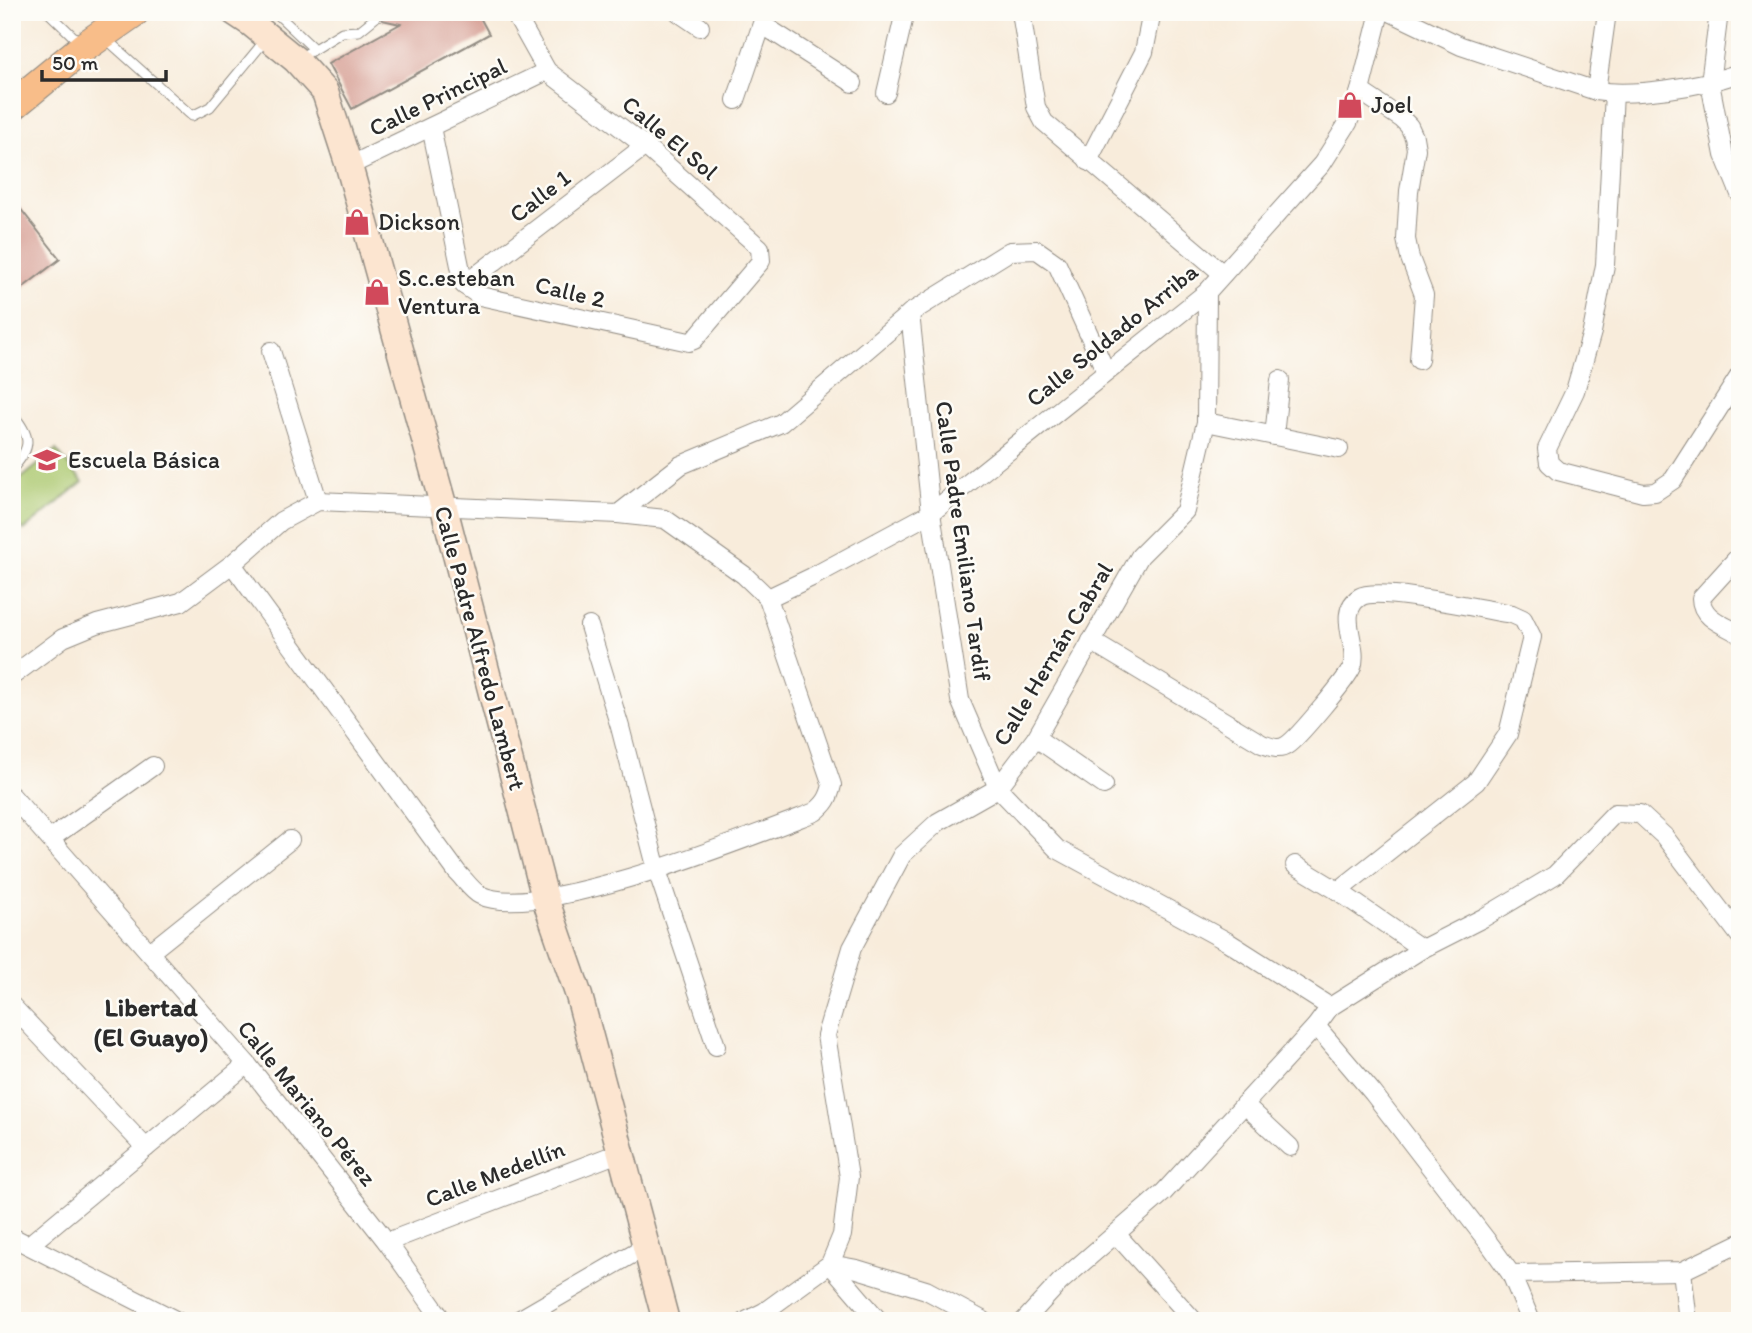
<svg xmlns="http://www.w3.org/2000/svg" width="1752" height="1333" font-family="Itim,sans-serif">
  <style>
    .green { fill: #abc86e; stroke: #6b7a4c; stroke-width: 2 }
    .building { fill: #d4998e }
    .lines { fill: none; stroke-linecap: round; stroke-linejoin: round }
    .lane-casing { stroke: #928c83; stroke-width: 11 }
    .street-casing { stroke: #928c83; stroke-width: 20 }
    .secondary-casing { stroke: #928c83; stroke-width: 29 }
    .primary-casing { stroke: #928c83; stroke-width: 32 }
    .lane { stroke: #fff; stroke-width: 9 }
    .street { stroke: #fff; stroke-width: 18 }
    .secondary { stroke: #fce5d0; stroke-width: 26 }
    .primary { stroke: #f8bd89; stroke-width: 30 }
    .labels { text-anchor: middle; stroke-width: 5; stroke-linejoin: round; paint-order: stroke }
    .street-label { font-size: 24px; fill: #2b2b2b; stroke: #fdfcf7 }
    .poi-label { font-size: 24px; fill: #2b2b2b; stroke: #fdfcf7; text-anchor: start }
    .neighbourhood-label { font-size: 26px; font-weight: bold; fill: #2b2b2b; stroke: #fdfcf7 }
  </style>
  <rect width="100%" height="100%" fill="#fdfcf7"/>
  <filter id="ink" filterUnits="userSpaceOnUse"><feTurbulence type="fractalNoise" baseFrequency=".0143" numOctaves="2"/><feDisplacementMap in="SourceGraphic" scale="14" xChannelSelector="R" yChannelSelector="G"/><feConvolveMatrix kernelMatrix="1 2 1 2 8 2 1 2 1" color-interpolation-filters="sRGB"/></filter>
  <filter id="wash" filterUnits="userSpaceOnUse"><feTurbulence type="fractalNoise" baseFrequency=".00686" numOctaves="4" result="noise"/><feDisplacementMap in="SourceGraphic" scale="28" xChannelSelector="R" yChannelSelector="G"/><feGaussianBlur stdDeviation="1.57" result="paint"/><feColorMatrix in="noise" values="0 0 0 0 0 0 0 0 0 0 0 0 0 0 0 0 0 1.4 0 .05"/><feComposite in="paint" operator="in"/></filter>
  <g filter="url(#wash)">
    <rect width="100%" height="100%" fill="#f8ecdb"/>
    <polygon class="green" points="56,450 83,482 24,530 12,516 12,486"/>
    <g id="blocks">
      <g class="building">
        <polygon points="379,12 477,12 489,34 352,109 328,64 400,24 382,20"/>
        <polygon points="12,198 60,259 21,289 12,279"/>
      </g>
    </g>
  </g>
  <g filter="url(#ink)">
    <use href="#blocks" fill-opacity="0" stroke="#928c83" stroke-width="2"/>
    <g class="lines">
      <defs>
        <g id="lane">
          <polyline points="48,12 80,43"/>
          <polyline points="275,12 313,48"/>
          <polyline points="105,38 192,116 210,107 267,38"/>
          <polyline points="298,59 342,32 359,31 375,18"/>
          <path d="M12,413C31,437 33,446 12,469"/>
        </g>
        <g id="street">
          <polyline points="678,12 700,27"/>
          <polyline points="1021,12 1036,107 1044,122 1223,274"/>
          <path d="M1390,12L1461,46L1596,91C1635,97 1702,86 1740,73"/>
          <polyline points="1719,12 1710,83 1724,155 1740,194"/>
          <polyline points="763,25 853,83"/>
          <polyline points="1360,91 1402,119 1409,126 1414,137 1416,149 1409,191 1406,239 1410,258 1424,295 1419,360"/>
          <polyline points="1596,91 1607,12"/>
          <polyline points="886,93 905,12"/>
          <polyline points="1614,93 1605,265 1592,332 1575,391 1547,449 1549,463 1558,471 1643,493 1655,492 1673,480 1740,375"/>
          <polyline points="736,100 766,12"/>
          <polyline points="431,127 464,285 480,296 689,342 694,340 761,261 760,248 645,146 547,71 514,12"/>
          <polyline points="1088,161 1144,52 1152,12"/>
          <polyline points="349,166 547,71"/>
          <polyline points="464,285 645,146"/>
          <polyline points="910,313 931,513 960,700 998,788 1057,849 1228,942 1330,1007"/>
          <polyline points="271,351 318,501"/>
          <polyline points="1206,422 1339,449"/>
          <polyline points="1274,436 1280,380"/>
          <polyline points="618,514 681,465 781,423 910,313 1010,251 1037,250 1057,264 1106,372"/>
          <path d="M1740,555L1701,598C1701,618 1724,625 1740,634"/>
          <polyline points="768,598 812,577 931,513 1207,292 1322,164 1348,123 1360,91 1380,12"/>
          <polyline points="589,626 620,727 657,870 716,1046"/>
          <path d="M1091,641L1262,744C1271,747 1279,751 1287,745C1297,739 1348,678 1352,667C1360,645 1335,613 1360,597C1378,586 1486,610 1512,614L1523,619L1532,637L1508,734L1476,782L1338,891"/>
          <path d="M12,676L63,638L97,624L181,602L232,564L281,521L318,501L618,514L665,519L744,575L768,598L832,785C829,798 825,804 815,812C752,836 537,923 480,895C472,891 464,879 457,872L232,564"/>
          <polyline points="1036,738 1104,785"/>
          <polyline points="12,796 247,1064 387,1242 443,1321"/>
          <polyline points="50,839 153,766"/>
          <polyline points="1295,865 1338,891 1422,949"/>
          <polyline points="150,952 290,840"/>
          <polyline points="12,1006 146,1148"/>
          <polyline points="1316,1026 1373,1093 1491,1246 1511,1274 1531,1321"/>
          <polyline points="1244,1104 1290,1147"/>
          <polyline points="1116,1234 1194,1321"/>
          <polyline points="12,1237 177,1321"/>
          <polyline points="387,1242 621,1152"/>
          <polyline points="29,1245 247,1064"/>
          <polyline points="830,1264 857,1269 926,1290 984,1321"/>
          <polyline points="830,1264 879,1321"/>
          <polyline points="1682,1271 1688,1321"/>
          <polyline points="1511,1274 1682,1271 1740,1243"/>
          <polyline points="517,1321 646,1246"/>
          <polyline points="746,1321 764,1312 830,1264 842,1235 849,1177 826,1035 852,948 902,855 938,822 998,788 1036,738 1140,556 1185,511 1206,422 1207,292"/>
          <polyline points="1024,1321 1060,1282 1164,1192 1316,1026 1330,1007 1422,949 1483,918 1555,875 1615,813 1640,814 1664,836 1740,936"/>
        </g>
        <polyline id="secondary" points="234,12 252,24 296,60 325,92 349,166 444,508 545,898 579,996 666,1321"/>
        <polyline id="primary" points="12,106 84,47 134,12"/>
      </defs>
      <use href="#lane" class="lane-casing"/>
      <use href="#street" class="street-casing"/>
      <use href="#secondary" class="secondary-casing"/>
      <use href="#primary" class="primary-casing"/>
      <use href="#lane" class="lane"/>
      <use href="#street" class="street"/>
      <use href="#secondary" class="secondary"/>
      <use href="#primary" class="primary"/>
    </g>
  </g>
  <defs>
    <symbol id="shop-bare" viewBox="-9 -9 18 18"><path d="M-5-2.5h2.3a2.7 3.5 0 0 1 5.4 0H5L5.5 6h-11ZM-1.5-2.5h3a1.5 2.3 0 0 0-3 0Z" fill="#d1495b" stroke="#fdfcf7" stroke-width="2.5" paint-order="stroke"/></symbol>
    <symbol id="school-bare" viewBox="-9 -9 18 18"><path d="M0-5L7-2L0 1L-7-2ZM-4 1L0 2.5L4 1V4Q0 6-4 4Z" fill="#d1495b" stroke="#fdfcf7" stroke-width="2.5" paint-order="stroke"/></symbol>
  </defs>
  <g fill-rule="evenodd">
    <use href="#shop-bare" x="1331" y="86" width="38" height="38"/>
    <use href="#shop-bare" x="338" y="203" width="38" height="38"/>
    <use href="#shop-bare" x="358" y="273" width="38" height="38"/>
    <use href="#school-bare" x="28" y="441" width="38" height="38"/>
  </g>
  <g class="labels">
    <g class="street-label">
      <text transform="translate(438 97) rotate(-26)" y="8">Calle Principal</text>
      <text transform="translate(670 138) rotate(40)" y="8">Calle El Sol</text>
      <text transform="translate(540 196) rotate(-38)" y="8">Calle 1</text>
      <text transform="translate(570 292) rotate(13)" y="8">Calle 2</text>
      <text transform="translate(1112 335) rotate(-39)" y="8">Calle Soldado Arriba</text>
      <text transform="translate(963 541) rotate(82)" y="8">Calle Padre Emiliano Tardif</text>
      <text transform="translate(480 648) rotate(75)" y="8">Calle Padre Alfredo Lambert</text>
      <text transform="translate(1053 654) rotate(-59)" y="8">Calle Hernán Cabral</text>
      <text transform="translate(307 1103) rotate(51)" y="8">Calle Mariano Pérez</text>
      <text transform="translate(495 1174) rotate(-21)" y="8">Calle Medellín</text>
    </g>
    <g class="poi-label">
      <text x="1371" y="113">Joel</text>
      <text x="378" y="230">Dickson</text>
      <text x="398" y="286">S.c.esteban<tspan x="398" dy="28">Ventura</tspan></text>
      <text x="68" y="468">Escuela Básica</text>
    </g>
    <g class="neighbourhood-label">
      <text x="151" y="1016">Libertad<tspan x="151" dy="30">(El Guayo)</tspan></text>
    </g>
  </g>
  <rect width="1752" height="1333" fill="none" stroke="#fdfcf7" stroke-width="42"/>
  <path d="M42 70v10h124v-10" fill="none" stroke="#2b2b2b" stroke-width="3.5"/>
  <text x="52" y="70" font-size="21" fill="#2b2b2b" stroke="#fdfcf7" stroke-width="5" paint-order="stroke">50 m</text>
</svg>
